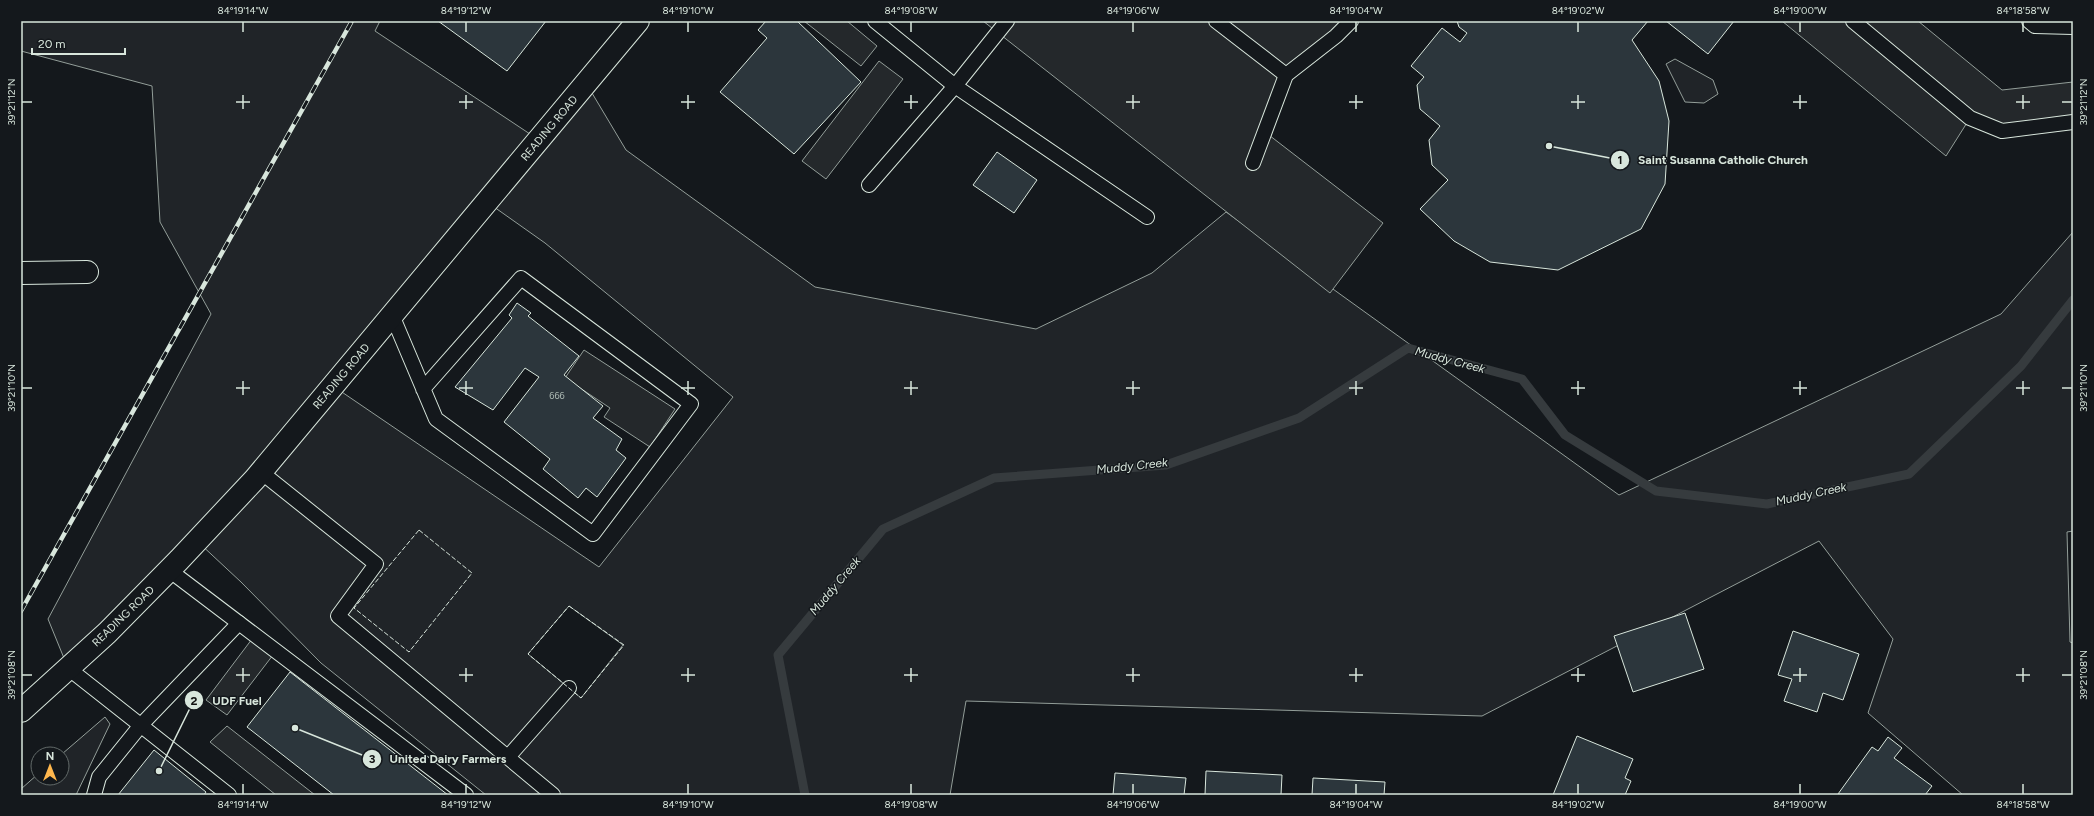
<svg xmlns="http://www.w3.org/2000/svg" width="2094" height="816" font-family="Figtree,sans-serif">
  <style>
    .green { fill: #202428; stroke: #939e99; fill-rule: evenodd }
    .parking { fill: #24282b; stroke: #939e99 }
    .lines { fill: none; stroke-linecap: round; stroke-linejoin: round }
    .stream { stroke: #363b3e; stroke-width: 9 }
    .building { fill: #2c363c; stroke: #d8e6dc }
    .lane-casing { stroke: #d8e6dc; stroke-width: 16 }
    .street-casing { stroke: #d8e6dc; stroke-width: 24 }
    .primary-casing { stroke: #d8e6dc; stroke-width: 24 }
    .lane { stroke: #14181c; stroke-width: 14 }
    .street { stroke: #14181c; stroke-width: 22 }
    .primary { stroke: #14181c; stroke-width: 22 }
    .rail-casing { stroke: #d8e6dc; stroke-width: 4.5 }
    .rail { stroke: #14181c; stroke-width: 3; stroke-dasharray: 9; stroke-linecap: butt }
    .fence { stroke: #d8e6dc; stroke-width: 1; stroke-dasharray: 5 2; stroke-linecap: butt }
    .ticks { fill: none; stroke: #d8e6dc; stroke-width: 1.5 }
    .labels { text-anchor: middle; stroke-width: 3; stroke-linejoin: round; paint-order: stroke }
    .number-label { font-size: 9px; fill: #adbab4 }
    .street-label { font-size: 11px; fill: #d8e6dc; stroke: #14181c }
    .water-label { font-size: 12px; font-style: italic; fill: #d8e6dc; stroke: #14181c }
    .leader { fill: none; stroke: #d8e6dc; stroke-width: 1.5 }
    .callout-dot { fill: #d8e6dc; stroke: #14181c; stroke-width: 1.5 }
    .mark-label { font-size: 12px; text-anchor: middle; font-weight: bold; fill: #111 }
    .callout-label { font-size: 12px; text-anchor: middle; font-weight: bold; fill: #d8e6dc; stroke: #14181c; stroke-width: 3; stroke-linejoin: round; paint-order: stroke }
    .neatline { fill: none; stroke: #d8e6dc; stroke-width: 1.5 }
    .ticks-label { font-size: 10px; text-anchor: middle; fill: #d8e6dc }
  </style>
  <rect width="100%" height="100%" fill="#14181c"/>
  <g class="green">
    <path d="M21,21H380L375,31L539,140L586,83L626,150L815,287L1036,329L1152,273L1226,212L1619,495L2001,314L2073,232V531L2067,532L2070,642L2073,643V795H1963L1868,713L1893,639L1819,541L1482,716L966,701L950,795H486L321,663L241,582L197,541L68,668L48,619L211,314L160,222L152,86L21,51ZM487,202L545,243L733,397L599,567L333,386ZM569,606L623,645L581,698L528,654Z"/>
    <polygon points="1675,59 1713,80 1718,94 1704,103 1685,102 1666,64"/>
    <polygon points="105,717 110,724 76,795 21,795 21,789 38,774 38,778 62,778 62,754"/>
  </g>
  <g class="parking">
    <polygon points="804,21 847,21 877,46 861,66"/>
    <polygon points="983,21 1351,21 1286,75 1265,132 1383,223 1330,293"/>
    <polygon points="1782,21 1918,21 2002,90 2073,82 2073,122 2002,131 1970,118 1946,156"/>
    <polygon points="879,61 903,79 826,179 802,161"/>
    <polygon points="584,350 675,409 650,447 604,417 610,408 565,378"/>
    <polygon points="252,639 273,655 227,715 206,700"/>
    <polygon points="227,726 315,795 276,795 210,742"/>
  </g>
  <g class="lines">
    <polyline class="stream" points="805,795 778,655 883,529 994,478 1166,465 1299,418 1408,348 1522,379 1565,435 1656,491 1767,504 1909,474 2021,366 2073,300"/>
  </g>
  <g class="building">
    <polygon points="438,21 546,21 507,71"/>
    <polygon points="766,21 797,21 861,82 794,154 720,92 767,38 758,30"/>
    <polygon points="1457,21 1648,21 1632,40 1659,81 1669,121 1665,184 1641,229 1558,270 1490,262 1454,241 1420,209 1448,180 1432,165 1429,140 1440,126 1420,109 1417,85 1424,77 1411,66 1442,28 1460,42 1467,33 1459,27"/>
    <polygon points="1666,21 1734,21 1708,54"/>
    <polygon points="997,152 1037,180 1014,213 973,185"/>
    <polygon points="517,303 531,313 528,316 579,356 564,375 603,406 593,418 622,439 616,450 626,458 597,497 586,488 578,498 543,469 550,459 504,422 539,377 525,368 493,410 455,387 512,318 509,315"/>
    <polygon points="1685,613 1704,669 1633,692 1614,636"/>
    <polygon points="1793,631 1859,654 1843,700 1823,693 1817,712 1784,701 1792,679 1778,675"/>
    <polygon points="290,672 448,795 334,795 247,727"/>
    <polygon points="1577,736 1633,759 1625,778 1631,781 1625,795 1553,795"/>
    <polygon points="1888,737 1902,748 1894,758 1932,786 1925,795 1838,794 1872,747 1878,751"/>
    <polygon points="154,750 206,792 204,795 118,795"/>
    <polygon points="1206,771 1282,775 1281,795 1205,795"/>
    <polygon points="1115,773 1186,778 1184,795 1113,795"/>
    <polygon points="1313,778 1385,782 1384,795 1312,795"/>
  </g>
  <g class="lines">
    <defs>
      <g id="lane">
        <polyline points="875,21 955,86 1007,21"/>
        <polyline points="1216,21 1286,75"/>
        <polyline points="1853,21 1970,118 2002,131 2073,122"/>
        <polyline points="2029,21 2035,26 2073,27"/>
        <polyline points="1253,163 1286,75 1336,36 1351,21"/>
        <polyline points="869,185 955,86 1147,217"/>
        <polyline points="392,315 436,419 593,534 691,404 521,278 423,389"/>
        <polyline points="261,472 376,564 338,616 553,795"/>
        <polyline points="169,570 466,795"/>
        <polyline points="68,668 229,795"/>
        <polyline points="508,757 569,688"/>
        <polyline points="94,795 99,777 141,725 239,623"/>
      </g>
      <polyline id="street" points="21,273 87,272"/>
      <polyline id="primary" points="21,711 107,633 179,560 255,479 638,21"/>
    </defs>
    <use href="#lane" class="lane-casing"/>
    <use href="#street" class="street-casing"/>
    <use href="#primary" class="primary-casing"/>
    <use href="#lane" class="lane"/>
    <use href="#street" class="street"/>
    <use href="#primary" class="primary"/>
    <defs>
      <polyline id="rail" points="21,611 352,21"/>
    </defs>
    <use href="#rail" class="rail-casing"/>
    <use href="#rail" class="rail"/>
    <g class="fence">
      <polygon points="419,530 472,573 409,652 354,608"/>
      <polygon points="569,606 624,645 581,698 528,654"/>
    </g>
  </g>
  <path class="ticks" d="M243,22V32M466,22V32M688,22V32M911,22V32M1133,22V32M1356,22V32M1578,22V32M1800,22V32M2023,22V32M243,95V109M466,95V109M688,95V109M911,95V109M1133,95V109M1356,95V109M1578,95V109M1800,95V109M2023,95V109M22,102H32M236,102H250M459,102H473M681,102H695M904,102H918M1126,102H1140M1349,102H1363M1571,102H1585M1793,102H1807M2016,102H2030M2062,102H2072M243,381V395M466,381V395M688,381V395M911,381V395M1133,381V395M1356,381V395M1578,381V395M1800,381V395M2023,381V395M22,388H32M236,388H250M459,388H473M681,388H695M904,388H918M1126,388H1140M1349,388H1363M1571,388H1585M1793,388H1807M2016,388H2030M2062,388H2072M243,668V682M466,668V682M688,668V682M911,668V682M1133,668V682M1356,668V682M1578,668V682M1800,668V682M2023,668V682M22,675H32M236,675H250M459,675H473M681,675H695M904,675H918M1126,675H1140M1349,675H1363M1571,675H1585M1793,675H1807M2016,675H2030M2062,675H2072M243,784V794M466,784V794M688,784V794M911,784V794M1133,784V794M1356,784V794M1578,784V794M1800,784V794M2023,784V794"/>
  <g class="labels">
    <g class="number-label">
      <text x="557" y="399">666</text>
    </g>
    <g class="street-label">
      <text transform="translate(549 128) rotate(-50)" y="4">READING ROAD</text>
      <text transform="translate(341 376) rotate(-50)" y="4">READING ROAD</text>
      <text transform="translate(123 616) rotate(-44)" y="4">READING ROAD</text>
    </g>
    <g class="water-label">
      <text transform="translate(1450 360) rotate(15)" y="4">Muddy Creek</text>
      <text transform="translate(1132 466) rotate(-6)" y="4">Muddy Creek</text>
      <text transform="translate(1811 494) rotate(-12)" y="4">Muddy Creek</text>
      <text transform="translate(835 586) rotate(-50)" y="4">Muddy Creek</text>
    </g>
  </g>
  <path class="leader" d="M1549 146L1620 160M159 771L194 700M295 728L372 759"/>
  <g class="callout-dot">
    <circle cx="1549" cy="146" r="4"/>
    <circle cx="159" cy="771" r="4"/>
    <circle cx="295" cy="728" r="4"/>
    <circle cx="1620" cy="160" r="10"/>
    <circle cx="194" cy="700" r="10"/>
    <circle cx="372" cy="759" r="10"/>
  </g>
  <g class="mark-label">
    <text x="1620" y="164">1</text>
    <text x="194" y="705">2</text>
    <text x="372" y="763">3</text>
  </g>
  <g class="callout-label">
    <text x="1723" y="164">Saint Susanna Catholic Church</text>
    <text x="237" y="705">UDF Fuel</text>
    <text x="448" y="763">United Dairy Farmers</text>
  </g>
  <rect width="2094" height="816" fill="none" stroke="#14181c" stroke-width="44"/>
  <g transform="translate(50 766)"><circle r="19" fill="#14181c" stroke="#626a69"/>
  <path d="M0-3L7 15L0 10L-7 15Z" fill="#ffb74d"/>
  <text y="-6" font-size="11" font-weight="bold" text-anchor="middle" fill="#d8e6dc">N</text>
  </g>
  <path d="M32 48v6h93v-6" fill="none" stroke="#d8e6dc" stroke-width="2"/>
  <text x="38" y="48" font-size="12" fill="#d8e6dc" stroke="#14181c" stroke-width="3" paint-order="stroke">20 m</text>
  <rect x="22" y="22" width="2050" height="772" class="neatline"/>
  <g class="ticks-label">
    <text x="243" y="14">84°19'14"W</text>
    <text x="466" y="14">84°19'12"W</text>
    <text x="688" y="14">84°19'10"W</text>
    <text x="911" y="14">84°19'08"W</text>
    <text x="1133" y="14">84°19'06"W</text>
    <text x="1356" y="14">84°19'04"W</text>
    <text x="1578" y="14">84°19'02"W</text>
    <text x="1800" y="14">84°19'00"W</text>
    <text x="2023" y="14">84°18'58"W</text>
    <text transform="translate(11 102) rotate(-90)" y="4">39°21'12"N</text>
    <text transform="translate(2083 102) rotate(-90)" y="4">39°21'12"N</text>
    <text transform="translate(11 388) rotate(-90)" y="4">39°21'10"N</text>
    <text transform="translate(2083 388) rotate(-90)" y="4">39°21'10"N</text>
    <text transform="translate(11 675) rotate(-90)" y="4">39°21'08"N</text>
    <text transform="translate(2083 675) rotate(-90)" y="4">39°21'08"N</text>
    <text x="243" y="808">84°19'14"W</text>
    <text x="466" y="808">84°19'12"W</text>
    <text x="688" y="808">84°19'10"W</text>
    <text x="911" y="808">84°19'08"W</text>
    <text x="1133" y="808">84°19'06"W</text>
    <text x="1356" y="808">84°19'04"W</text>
    <text x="1578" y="808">84°19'02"W</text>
    <text x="1800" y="808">84°19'00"W</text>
    <text x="2023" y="808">84°18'58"W</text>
  </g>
</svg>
